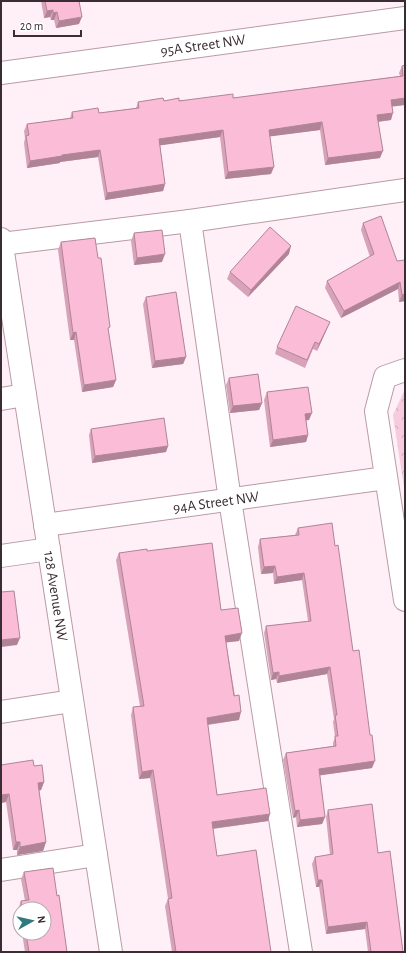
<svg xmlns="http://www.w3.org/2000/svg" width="406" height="953" font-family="'Alegreya Sans',sans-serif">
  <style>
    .park { fill: url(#park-crowns) }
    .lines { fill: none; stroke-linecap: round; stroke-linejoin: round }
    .minor-casing { stroke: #b99aa7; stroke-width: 24 }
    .minor { stroke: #fff; stroke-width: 22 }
    .wall { fill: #d8a2b9 }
    .shaded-wall { fill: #b08496 }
    .building { fill: #fbbcd7; stroke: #b08496 }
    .labels { text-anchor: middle; stroke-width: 3; stroke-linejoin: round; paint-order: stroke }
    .street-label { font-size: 15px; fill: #392c32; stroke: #fff }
  </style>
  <defs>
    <pattern id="park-crowns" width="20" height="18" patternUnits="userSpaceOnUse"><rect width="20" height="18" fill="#f6cbdd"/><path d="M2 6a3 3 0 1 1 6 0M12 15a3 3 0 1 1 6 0" fill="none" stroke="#d4aebe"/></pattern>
  </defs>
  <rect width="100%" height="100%" fill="#fef0f6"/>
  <polygon class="park" points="405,389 405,494 393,415"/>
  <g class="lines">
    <defs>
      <g id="minor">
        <polyline points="1,73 405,18"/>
        <polyline points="190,221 230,500 301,952"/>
        <polyline points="1,239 111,952"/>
        <polyline points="1,244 190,221 405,190"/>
        <polyline points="405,370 385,377 376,411 405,600"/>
        <polyline points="1,399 25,395"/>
        <polyline points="45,525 386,478"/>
        <polyline points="1,556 49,549"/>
        <polyline points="1,712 72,701"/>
        <polyline points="1,870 96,855"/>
      </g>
    </defs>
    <use href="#minor" class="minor-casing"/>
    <use href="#minor" class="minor"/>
  </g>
  <g class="wall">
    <polygon points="41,1 85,1 80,2 79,24 56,28 54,20 51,20 50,17 44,18"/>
    <polygon points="405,65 405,105 392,106 391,120 378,122 380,158 325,165 320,130 270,136 271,174 225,179 220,137 160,145 165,184 163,191 105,200 98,157 60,162 60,163 27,168 24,143 25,138 24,131 27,124 70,118 72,112 99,113 136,108 138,102 233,98 400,76 399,73 402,66"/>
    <polygon points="363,223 397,261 405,301 399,302 398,289 341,318 325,288 327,281 370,257 361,230"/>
    <polygon points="134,233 162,262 134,265 131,241"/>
    <polygon points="61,242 108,333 116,380 113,387 82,392 74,340 70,340 58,250"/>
    <polygon points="289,254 248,297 227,279 230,272"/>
    <polygon points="146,297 186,357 183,364 152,368 143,304"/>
    <polygon points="330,322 317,351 313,349 305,368 275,354 277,347"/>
    <polygon points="229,378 262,403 259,410 230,413 226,385"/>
    <polygon points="267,392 309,420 306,420 308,435 306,442 270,447 264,400"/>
    <polygon points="91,429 168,446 166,452 92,463 89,435"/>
    <polygon points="298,528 353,651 372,768 320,775 325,817 322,824 297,827 296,817 293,818 283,760 286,753 333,746 333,743 335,737 333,722 334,719 327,674 277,683 276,679 271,680 264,633 266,626 308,621 302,580 274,584 273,573 261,574 258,547 260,539 295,535"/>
    <polygon points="147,551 221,610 239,641 226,642 239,720 208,725 217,795 268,821 213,829 217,856 271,952 172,952 165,906 168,899 150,778 139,779 131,715 133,707 140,706 116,560 119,553"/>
    <polygon points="34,766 44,782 41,790 39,791 46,842 43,851 17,855 17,850 13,850 6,802 1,803"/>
    <polygon points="328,810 378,853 403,952 368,952 365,929 326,934 319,887 316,887 312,864 315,857 330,855 326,817"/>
    <polygon points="24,872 67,952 25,952 22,933 44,933 44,909 20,909 20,920 18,909 21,901 25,901 21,879"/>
  </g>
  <g class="shaded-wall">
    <polygon points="53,10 50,17 44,18 47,11"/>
    <polygon points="57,12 54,20 51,20 53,13"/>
    <polygon points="82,17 79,24 56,28 59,21"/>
    <polygon points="405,98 405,105 389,107 391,100"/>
    <polygon points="393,113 391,120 375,122 377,115"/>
    <polygon points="322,122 320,130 266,137 269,130"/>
    <polygon points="223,130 220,137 156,146 159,139"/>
    <polygon points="100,150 98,157 60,162 60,163 27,168 30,161 62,155"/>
    <polygon points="383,151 380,158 325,165 328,158"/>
    <polygon points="274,167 271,174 225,179 228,172"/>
    <polygon points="165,184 163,191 105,200 107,193"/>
    <polygon points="291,246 289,254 248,297 251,290"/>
    <polygon points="165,254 162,262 134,265 137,258"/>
    <polygon points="400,282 398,289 341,318 344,311"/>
    <polygon points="405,294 405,301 399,302 402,295"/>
    <polygon points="330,322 327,329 317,351 319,344"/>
    <polygon points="76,332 74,340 70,340 73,333"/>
    <polygon points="186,357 183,364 152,368 155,361"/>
    <polygon points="116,380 113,387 82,392 84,385"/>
    <polygon points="262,403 259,410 230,413 233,406"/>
    <polygon points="312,413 309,420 303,421 305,414"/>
    <polygon points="308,435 306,442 270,447 273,440"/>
    <polygon points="168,446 166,452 92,463 95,456"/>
    <polygon points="275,566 273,573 261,574 264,567"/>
    <polygon points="304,573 302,580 274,584 277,577"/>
    <polygon points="242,633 239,641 222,643 225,636"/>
    <polygon points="20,638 17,645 1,647 1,640"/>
    <polygon points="330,667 327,674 277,683 279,676"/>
    <polygon points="279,672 276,679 271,680 273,673"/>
    <polygon points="241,712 239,720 204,725 207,718"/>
    <polygon points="375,761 372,768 316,776 319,769"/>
    <polygon points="153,770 150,778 139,779 142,772"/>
    <polygon points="44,782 41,790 35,791 38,783"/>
    <polygon points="9,794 6,802 1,803 1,795"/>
    <polygon points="299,810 296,817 293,818 295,811"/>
    <polygon points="270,814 268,821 209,829 212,822"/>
    <polygon points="325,817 322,824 297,827 300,820"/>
    <polygon points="16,842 20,842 17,850 13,850"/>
    <polygon points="46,842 43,851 17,855 20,847"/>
    <polygon points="318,880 322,880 319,887 316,887"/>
    <polygon points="367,922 365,929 326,934 328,927"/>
  </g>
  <g class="building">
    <polygon points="45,1 79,1 82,17 59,21 57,12 53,13 53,10 47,11"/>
    <polygon points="405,65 405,98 391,100 393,113 377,115 383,151 328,158 322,122 269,130 274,167 228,172 223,130 159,139 165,184 107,193 100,150 62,155 62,156 30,161 26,136 29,135 27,124 73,118 72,112 98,108 99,113 139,108 138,102 163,98 164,101 179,98 179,101 233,94 233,98 403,76 402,66"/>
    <polygon points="381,216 397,261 405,260 405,294 402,295 400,282 344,311 327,281 374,254 363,223"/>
    <polygon points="270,227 291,246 251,290 230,272"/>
    <polygon points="162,230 165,254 137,258 134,233"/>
    <polygon points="95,238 98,258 101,258 110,327 108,328 116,380 84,385 76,332 73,333 61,242"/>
    <polygon points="176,292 186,357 155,361 146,297"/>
    <polygon points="296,306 330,322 319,344 315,342 307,360 277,347"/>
    <polygon points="258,374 262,403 233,406 229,378"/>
    <polygon points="308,387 312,413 305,414 308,435 273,440 267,392"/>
    <polygon points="164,418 168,446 95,456 91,429"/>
    <polygon points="332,523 335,546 338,545 353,651 359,650 370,735 372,735 375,761 319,769 325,817 300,820 299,810 295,811 286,753 336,746 335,736 338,736 335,715 337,715 330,667 279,676 279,672 273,673 266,626 311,621 304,573 277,577 275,566 264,567 260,539 299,535 298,528"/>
    <polygon points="212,543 221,610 238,608 242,633 225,636 234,696 239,695 241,712 207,718 217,795 266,788 270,814 212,822 217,856 256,850 271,952 176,952 168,899 172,898 153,770 142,772 133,707 144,706 119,553 147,549 147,551"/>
    <polygon points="14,591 20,638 1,640 1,592"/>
    <polygon points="33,760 34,766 42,765 44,782 38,783 46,842 20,847 20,842 16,842 9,794 1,795 1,765"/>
    <polygon points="372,804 378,853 390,851 403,952 371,952 367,922 328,927 322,880 318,880 315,857 333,854 328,810"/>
    <polygon points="53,868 57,896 59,895 67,952 29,952 26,933 44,933 44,909 22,909 21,901 29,900 24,872"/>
  </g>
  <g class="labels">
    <g class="street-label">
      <text transform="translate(203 45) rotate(-8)" y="5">95A Street NW</text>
      <text transform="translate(216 502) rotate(-8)" y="5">94A Street NW</text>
      <text transform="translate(56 596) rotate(81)" y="5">128 Avenue NW</text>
    </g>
  </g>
  <rect width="406" height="953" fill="none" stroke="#392c32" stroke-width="4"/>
  <g transform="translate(32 921) rotate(82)"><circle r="19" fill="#ffffff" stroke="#b0abad"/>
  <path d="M0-3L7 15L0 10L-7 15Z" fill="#307a7b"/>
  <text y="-6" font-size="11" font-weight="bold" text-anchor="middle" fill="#392c32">N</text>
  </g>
  <path d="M14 30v6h67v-6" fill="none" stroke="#392c32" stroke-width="2"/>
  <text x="20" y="30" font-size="12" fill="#392c32" stroke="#ffffff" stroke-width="3" paint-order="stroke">20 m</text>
</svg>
